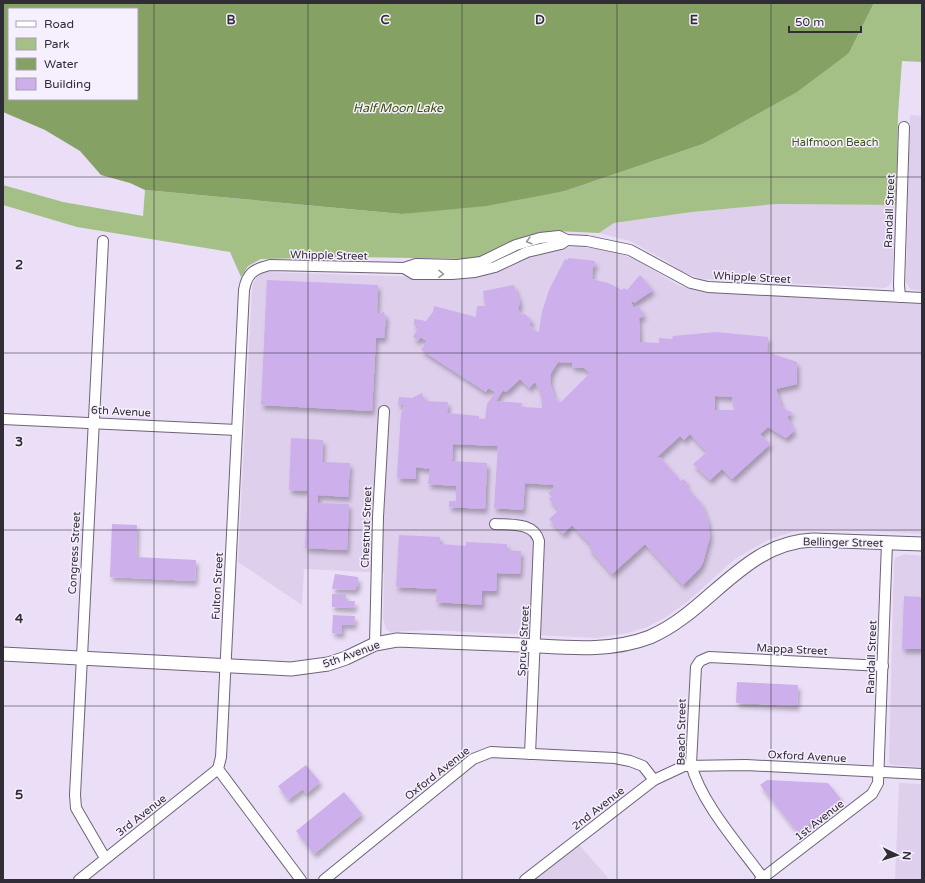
<svg xmlns="http://www.w3.org/2000/svg" width="925" height="883" font-family="'Varela Round',sans-serif">
  <style>
    .built { fill: #decfed }
    .green { fill: #a5c086 }
    .water { fill: #86a164; fill-rule: evenodd }
    .building { fill: #cdafeb; fill-rule: evenodd; filter: url(#shadow) }
    .lines { fill: none; stroke-linecap: round; stroke-linejoin: round }
    .minor-casing { stroke: #6e6378; stroke-width: 12 }
    .major-casing { stroke: #6e6378; stroke-width: 15 }
    .minor { stroke: #fff; stroke-width: 10 }
    .major { stroke: #fff; stroke-width: 13 }
    .oneway { stroke: #98969a }
    .grid { fill: none; stroke: #312d36; stroke-width: 1; stroke-opacity: 0.55 }
    .labels { text-anchor: middle; stroke-width: 3; stroke-linejoin: round; paint-order: stroke }
    .park-label { font-size: 11px; fill: #3e5715; stroke: #f6effe }
    .street-label { font-size: 11px; fill: #312d36; stroke: #f6effe }
    .water-label { font-size: 12px; font-style: italic; fill: #364e09; stroke: #f6effe }
    .grid-label { font-size: 13px; text-anchor: middle; font-weight: bold; fill: #312d36; stroke: #f6effe; stroke-width: 3; stroke-linejoin: round; paint-order: stroke }
  </style>
  <defs>
    <filter id="shadow"><feDropShadow dx="2.5" dy="4.5" stdDeviation="2" flood-color="#0004"/></filter>
  </defs>
  <rect width="100%" height="100%" fill="#ebdff8"/>
  <g class="built">
    <polygon points="910,115 922,116 922,291 910,289 906,282"/>
    <polygon points="775,204 896,205 892,280 889,286 884,288 701,279 681,271 668,262 630,241 599,233 614,223 692,212"/>
    <polygon points="575,247 604,249 617,253 634,259 678,285 701,292 922,304 922,534 875,531 810,530 792,532 768,540 735,559 687,602 666,617 647,627 628,633 597,638 426,630 390,632 386,629 383,619 384,573 304,569 302,605 238,562 252,289 253,284 258,275 267,272 451,278 533,254 552,249"/>
    <polygon points="904,554 922,556 922,767 894,765 890,764 889,760 894,564 895,558"/>
    <polygon points="899,783 922,784 922,880 895,880"/>
    <polygon points="575,840 610,880 525,880"/>
  </g>
  <polygon class="green" points="874,3 922,3 922,62 902,61 898,115 896,205 776,204 692,212 614,223 599,233 555,231 536,235 473,259 353,257 261,259 248,266 241,277 230,252 77,227 3,205 3,185 63,202 143,216 145,190 402,214 565,191 703,144 849,53"/>
  <path class="water" d="M3,3H874L849,53L797,92L703,144L565,191L486,206L402,214L145,190L130,183L101,175L80,151L45,130L3,112ZM9,9H137V99H9Z"/>
  <g class="building">
    <path d="M569,258L595,261V267L593,266L592,279L608,283L622,290L624,288L627,290L640,275L653,290L634,303L633,301L631,302L634,309L639,306L644,316L639,318L640,342L659,343V338L672,339L673,336L716,332L768,337L767,352L797,362V384L776,389L781,405L785,409L793,413L787,416L794,431L786,438L768,427L760,434L770,444L732,479L722,469L710,480L693,464L707,452L690,434L684,440L680,436L657,457L658,458L660,457L681,481L684,479L687,483L685,485L701,503L708,521L710,537L703,562L700,568L683,585L645,544L612,574L589,548L591,545L572,525L563,534L549,519L559,510L549,499L552,497L548,493L554,487L553,485L525,483L523,510L494,508L498,446L453,444L452,461L487,463L485,509L449,507V501H456V486L428,484L430,469L416,467V479L397,478L401,412H403L404,405H398L399,397L412,398L422,393L425,401L448,402L447,413L479,416V419H485L487,404L495,392L488,388L486,392L421,350L427,341L420,337L418,341L413,337L419,326L414,325V319L426,321L433,312L434,306L476,317L477,306H485L483,291L514,285L520,302L518,309L522,315L525,314L532,321L529,324L535,331L539,332L542,312L549,290L565,259L567,260ZM558,362L572,363V367L584,368L590,373L560,403L554,396L550,382L551,373ZM520,379L529,388L535,382L541,393L542,408L521,407L522,403L496,401L503,390L506,392ZM715,396L732,397L734,410H715Z"/>
    <polygon points="267,280 378,285 377,314 384,312 386,317 384,338 376,338 372,411 261,405"/>
    <polygon points="291,438 323,440 322,462 350,463 348,497 318,495 318,503 349,504 347,550 305,548 308,491 289,490"/>
    <polygon points="112,524 137,525 136,557 196,560 195,581 110,577"/>
    <polygon points="399,535 440,537 440,544 466,546 466,542 507,544 507,550 521,551 520,574 497,573 496,591 482,591 482,605 436,602 437,589 396,587"/>
    <polygon points="335,574 358,577 358,587 356,587 356,590 332,589"/>
    <polygon points="332,594 346,594 346,601 355,601 354,608 332,607"/>
    <polygon points="904,596 922,597 922,649 902,649"/>
    <polygon points="333,615 355,616 354,625 342,625 342,634 332,633"/>
    <polygon points="737,682 798,685 797,706 736,703"/>
    <polygon points="306,765 320,782 306,794 303,789 288,800 278,786"/>
    <polygon points="767,780 828,783 841,799 798,833 760,785"/>
    <polygon points="344,792 362,814 314,854 296,831"/>
  </g>
  <g class="lines">
    <defs>
      <g id="minor">
        <polyline points="103,241 75,795 76,808 105,858"/>
        <polyline points="404,268 414,274 452,274 475,272 495,267 527,252 561,244 567,240"/>
        <polyline points="900,297 899,285 904,127"/>
        <polyline points="3,419 237,430"/>
        <path d="M495,524C511,525 534,522 539,541L530,754"/>
        <polyline points="375,644 378,517 384,411"/>
        <path d="M763,878C739,845 701,803 691,764L696,667L700,661L709,657L883,666"/>
        <polyline points="79,880 218,769"/>
        <path d="M301,880L218,769L221,757L244,290C247,273 254,269 270,265L404,268L416,264L457,265L481,262L516,245L540,238L559,236L567,240L587,241L630,250L691,283L708,287L922,298"/>
        <polyline points="324,880 473,759 491,752 615,758 630,761 643,766 654,780"/>
        <polyline points="525,880 654,780 684,766 746,765 922,774"/>
        <polyline points="760,880 872,794 878,783 887,543"/>
      </g>
      <path id="major" d="M3,654L291,669L328,664L346,658L375,644L397,640C438,642 480,643 521,645C563,647 609,653 650,637C709,612 744,542 813,540L922,544"/>
    </defs>
    <use href="#minor" class="minor-casing"/>
    <use href="#major" class="major-casing"/>
    <use href="#minor" class="minor"/>
    <use href="#major" class="major"/>
  </g>
  <defs><path id="oneway-chevron" d="M-2-3.5L2.5 0L-2 3.5" fill="none" stroke-width="1.6" stroke-linecap="round" stroke-linejoin="round"/></defs>
  <g class="oneway">
    <use href="#oneway-chevron" transform="translate(529 241) rotate(164)"/>
    <use href="#oneway-chevron" transform="translate(441 274) rotate(1)"/>
  </g>
  <path class="grid" d="M154,3V880M308,3V880M462,3V880M617,3V880M771,3V880M3,177H922M3,353H922M3,530H922M3,706H922"/>
  <g class="labels">
    <g class="park-label">
      <text x="835" y="146">Halfmoon Beach</text>
    </g>
    <g class="street-label">
      <text transform="translate(889 211) rotate(-88)" y="4">Randall Street</text>
      <text transform="translate(329 255) rotate(1)" y="4">Whipple Street</text>
      <text transform="translate(752 277) rotate(3)" y="4">Whipple Street</text>
      <text transform="translate(121 411) rotate(3)" y="4">6th Avenue</text>
      <text transform="translate(366 527) rotate(-88)" y="4">Chestnut Street</text>
      <text transform="translate(843 542) rotate(1)" y="4">Bellinger Street</text>
      <text transform="translate(74 553) rotate(-87)" y="4">Congress Street</text>
      <text transform="translate(217 586) rotate(-87)" y="4">Fulton Street</text>
      <text transform="translate(523 641) rotate(-87)" y="4">Spruce Street</text>
      <text transform="translate(792 649) rotate(3)" y="4">Mappa Street</text>
      <text transform="translate(351 654) rotate(-20)" y="4">5th Avenue</text>
      <text transform="translate(871 657) rotate(-88)" y="4">Randall Street</text>
      <text transform="translate(681 732) rotate(-89)" y="4">Beach Street</text>
      <text transform="translate(807 756) rotate(3)" y="4">Oxford Avenue</text>
      <text transform="translate(437 773) rotate(-38)" y="4">Oxford Avenue</text>
      <text transform="translate(598 808) rotate(-38)" y="4">2nd Avenue</text>
      <text transform="translate(141 815) rotate(-38)" y="4">3rd Avenue</text>
      <text transform="translate(819 820) rotate(-38)" y="4">1st Avenue</text>
    </g>
    <g class="water-label">
      <text x="398" y="112">Half Moon Lake</text>
    </g>
  </g>
  <g class="grid-label">
    <text x="231" y="24">B</text>
    <text x="385" y="24">C</text>
    <text x="540" y="24">D</text>
    <text x="694" y="24">E</text>
    <text x="19" y="269">2</text>
    <text x="19" y="446">3</text>
    <text x="19" y="623">4</text>
    <text x="19" y="799">5</text>
  </g>
  <rect width="925" height="883" fill="none" stroke="#312d36" stroke-width="8"/>
  <rect x="8" y="8" width="130" height="92" fill="#f6effe" stroke="#a7a1ae"/>
  <rect x="16" y="21" width="20" height="6" fill="#ffffff" stroke="#a7a1ae"/>
  <text x="44" y="28" font-size="12" fill="#312d36">Road</text>
  <rect x="16" y="38" width="20" height="12" fill="#a5c086" stroke="#a7a1ae"/>
  <text x="44" y="48" font-size="12" fill="#312d36">Park</text>
  <rect x="16" y="58" width="20" height="12" fill="#86a164" stroke="#a7a1ae"/>
  <text x="44" y="68" font-size="12" fill="#312d36">Water</text>
  <rect x="16" y="78" width="20" height="12" fill="#cdafeb" stroke="#a7a1ae"/>
  <text x="44" y="88" font-size="12" fill="#312d36">Building</text>
  <g transform="translate(897 855) rotate(94)" stroke="#f6effe" stroke-width="3" paint-order="stroke">
  <path d="M0-3L7 15L0 10L-7 15Z" fill="#312d36"/>
  <text y="-6" font-size="11" font-weight="bold" text-anchor="middle" fill="#312d36">N</text>
  </g>
  <path d="M789 26v6h72v-6" fill="none" stroke="#312d36" stroke-width="2"/>
  <text x="795" y="26" font-size="12" fill="#312d36" stroke="#f6effe" stroke-width="3" paint-order="stroke">50 m</text>
</svg>
